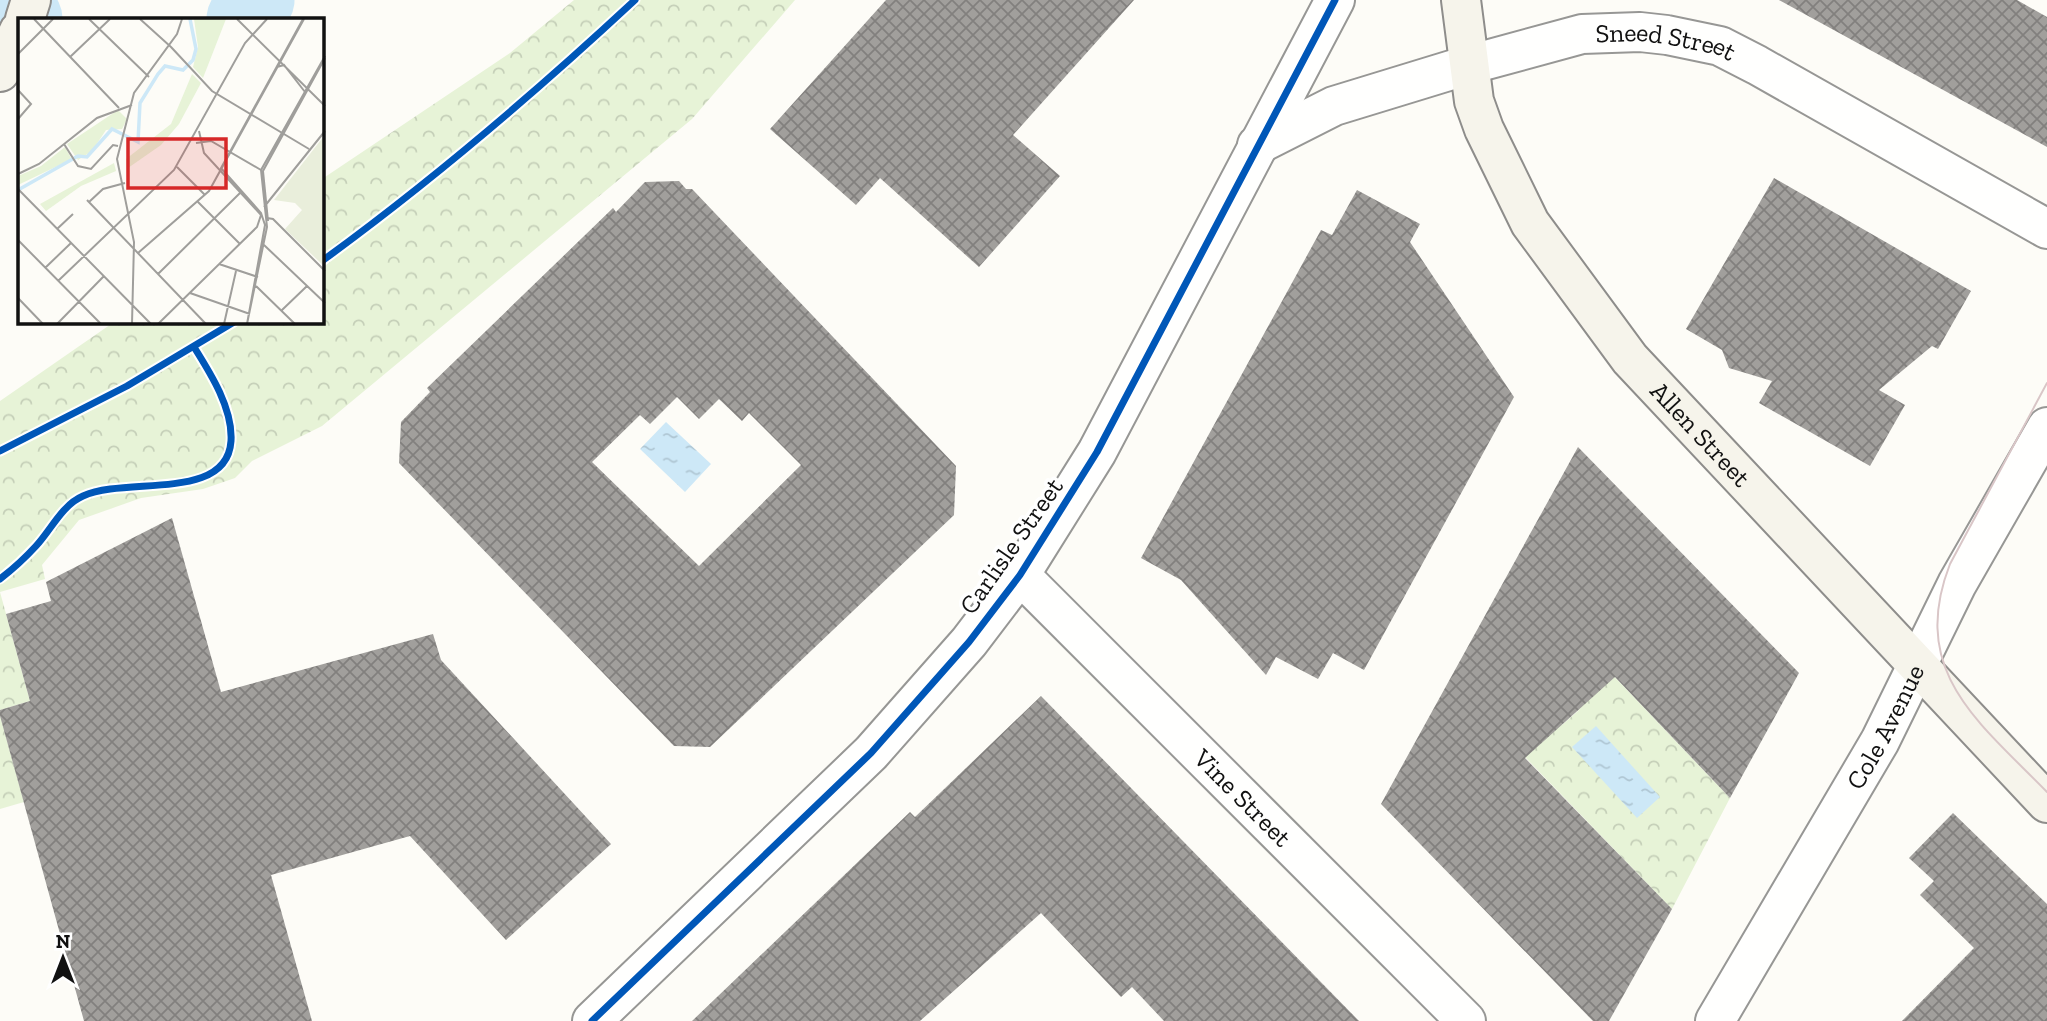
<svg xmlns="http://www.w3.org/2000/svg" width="2047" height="1021" font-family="'Zilla Slab',serif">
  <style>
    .park { fill: url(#park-crowns) }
    .water { fill: url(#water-ripples) }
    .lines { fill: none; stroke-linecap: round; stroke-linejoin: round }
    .river { stroke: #cde8f7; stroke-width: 77 }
    .building { fill: url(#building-cross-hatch); fill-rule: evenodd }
    .street-casing { stroke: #979795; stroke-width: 42 }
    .secondary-casing { stroke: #8e8d8b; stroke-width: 42 }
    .street { stroke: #fffffe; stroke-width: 38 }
    .secondary { stroke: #f6f4eb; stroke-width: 38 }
    .tram { stroke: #d9c6c7; stroke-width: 2 }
    .cycleway-casing { stroke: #fff; stroke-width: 11 }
    .cycleway { stroke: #0057b8; stroke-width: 7 }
    .labels { text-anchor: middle; stroke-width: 7; stroke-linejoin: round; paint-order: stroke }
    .street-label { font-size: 26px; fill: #111; stroke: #fff }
    .inset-river { fill: none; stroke: #cde8f7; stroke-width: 3.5 }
    .inset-road { fill: none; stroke: #9f9e9b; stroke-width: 2 }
    .view { fill: #d62828; fill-opacity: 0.15; stroke: #d62828; stroke-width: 3.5 }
    .inset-edge { fill: none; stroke: #111; stroke-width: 3.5 }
  </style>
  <defs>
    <pattern id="park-crowns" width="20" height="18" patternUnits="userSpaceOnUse" patternTransform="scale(1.75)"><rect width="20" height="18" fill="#e7f3d7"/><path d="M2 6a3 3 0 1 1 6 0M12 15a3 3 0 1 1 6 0" fill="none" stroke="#c5cfb8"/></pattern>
    <pattern id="water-ripples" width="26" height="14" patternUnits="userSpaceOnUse" patternTransform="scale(1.75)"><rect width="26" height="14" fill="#cde8f7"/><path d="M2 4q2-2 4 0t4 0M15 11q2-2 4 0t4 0" fill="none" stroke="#afc6d3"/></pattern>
    <pattern id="building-cross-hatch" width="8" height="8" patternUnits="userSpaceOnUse" patternTransform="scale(1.75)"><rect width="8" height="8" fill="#a19f9c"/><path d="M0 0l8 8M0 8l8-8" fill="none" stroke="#82807e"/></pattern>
  </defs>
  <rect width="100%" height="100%" fill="#fdfcf7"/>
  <g class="park">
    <polygon points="574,0 795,0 692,119 322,426 252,461 235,478 203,489 141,498 79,520 42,565 45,579 0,592 30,701 0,710 0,401 114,322 322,322 322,179 510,53"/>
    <polygon points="1609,671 1730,798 1672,909 1523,755 1557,722 1562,725 1578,711"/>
    <polygon points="0,716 24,802 0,809"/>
  </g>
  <g class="water">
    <polygon points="666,422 711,464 685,492 640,449"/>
    <polygon points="1596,726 1660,797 1637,818 1572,747"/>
  </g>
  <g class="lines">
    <g class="river">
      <polyline points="3,0 24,19"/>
      <polyline points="245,19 256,0"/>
    </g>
  </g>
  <g class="building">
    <polygon points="886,0 1134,0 1013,135 1060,176 979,267 880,178 856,205 770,129"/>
    <polygon points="1779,0 2017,0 2047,17 2047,147"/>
    <polygon points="1774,178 1971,291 1938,349 1932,346 1879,390 1905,405 1870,466 1759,403 1772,381 1729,368 1722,350 1686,329"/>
    <path d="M679,181L686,189H692L956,466L954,515L710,747L674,746L399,463L401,422L430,392L427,388L613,208L616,212L645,182ZM677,397L699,419L719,399L742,421L749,413L801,465L699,566L592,462L640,415L650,424Z"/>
    <polygon points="1357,190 1420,224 1410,242 1514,397 1364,670 1333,653 1318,679 1276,657 1266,675 1181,580 1141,558 1321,230 1332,235"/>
    <polygon points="1578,447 1799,673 1730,798 1615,677 1525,758 1672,909 1609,1021 1593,1021 1381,804"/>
    <polygon points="172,518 221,692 433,634 441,660 611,844 506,940 410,836 271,875 312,1021 84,1021 0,716 0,710 30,701 6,614 51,601 46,582"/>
    <polygon points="1041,696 1359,1021 1164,1021 1132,987 1121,997 1041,913 920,1021 692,1021 910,812 915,817"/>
    <polygon points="1953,813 2047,904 2047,1021 1902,1021 1974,948 1920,895 1934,881 1909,858"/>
  </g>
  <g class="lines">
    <defs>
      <g id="street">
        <path id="s1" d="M1257,145L1334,106L1468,65L1582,34L1640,32L1667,35L1720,46L1757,65L2047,229"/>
        <path id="s2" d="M1020,575L1466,1021"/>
        <polyline points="592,1021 871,753 969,642 1020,575 1097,452 1335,0"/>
        <path id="s3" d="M1715,1021L1880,741L1957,584L2047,427"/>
      </g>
      <g id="secondary">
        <path id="s4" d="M1461,0L1474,101L1484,129L1530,223L1630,359L2047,803"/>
        <polyline points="25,19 31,0"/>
        <polyline points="0,72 19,31"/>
      </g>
    </defs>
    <use href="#street" class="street-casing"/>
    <use href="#secondary" class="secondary-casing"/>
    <use href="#street" class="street"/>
    <use href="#secondary" class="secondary"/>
    <path class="tram" d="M2047,383L1950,564C1908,672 1979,722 2047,792"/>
    <defs>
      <g id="cycleway">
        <path d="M322,261C432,181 535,93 635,0"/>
        <polyline points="0,451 127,386 234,322"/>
        <path d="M0,579C13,569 25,558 36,546C51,530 62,505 83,496C127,476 227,502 231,441C233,409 211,374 194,347"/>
        <polyline points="592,1021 871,753 969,642 1020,575 1097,452 1335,0"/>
      </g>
    </defs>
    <use href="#cycleway" class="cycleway-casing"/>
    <use href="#cycleway" class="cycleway"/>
  </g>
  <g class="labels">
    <g class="street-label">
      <text dy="9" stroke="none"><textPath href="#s1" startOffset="429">Sneed Street</textPath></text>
      <text dy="9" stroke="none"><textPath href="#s4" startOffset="508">Allen Street</textPath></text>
      <text transform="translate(1011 546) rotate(-55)" y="9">Carlisle Street</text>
      <text dy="9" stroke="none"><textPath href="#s3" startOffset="340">Cole Avenue</textPath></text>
      <text dy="9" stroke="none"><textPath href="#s2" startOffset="315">Vine Street</textPath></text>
    </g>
  </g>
  <g transform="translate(18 18)">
    <rect width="306" height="306" fill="#fdfcf7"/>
    <path d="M306,118V248L267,211L284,192L277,185L256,182Z" fill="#e9eedb"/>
    <path d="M176,1H208L185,60L175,49L180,29ZM174,56L183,65L161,106L143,127L110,150L109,160L108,141L153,106ZM100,92L109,101L104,111L88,112L74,133L60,142L49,126ZM47,129L53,140L50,143L0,167V158L23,148ZM96,145L98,153L63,168L28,193L22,186Z" fill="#e7f3d7"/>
    <path class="inset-river" d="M0,172L60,138L69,139L94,111L120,124L122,85L140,56L147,48L165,52L175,42L178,31L172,1"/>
    <path class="inset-road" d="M16,1L101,90M71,1L131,59M122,1L153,29M219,1L307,88M153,29L194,73L291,131M0,36L35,1M52,39L92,1M259,49L266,47L287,74M0,72L13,86L0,101M181,113L186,135L244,198M178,125L193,123L243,152M46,126L60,148L73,151L95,127L100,128M159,149L187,177M0,156L21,146L79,100L114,87M0,171L133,306M69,182L188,306M71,184L85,171L107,165M180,184L222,226M246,189L307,113M249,200L255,201L307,253M250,203L245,153L307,40M39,211L55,196M0,222L83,306M246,227L307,285M120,235L191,173L286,1M201,246L240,259M27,250L53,225M140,256L223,174M40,263L156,152L227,25L249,1M238,268L277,306M172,275L232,296M0,280L25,306M264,292L289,268M39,306L86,258M114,306L116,224L99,141L116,75L159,16L164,1M140,306L239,209L243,197M206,306L218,253M229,306L249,209L243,152L307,38M229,306L247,207L243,195L203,150L285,1"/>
    <path class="view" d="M110,121H208V170H110Z"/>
    <rect width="306" height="306" class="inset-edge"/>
  </g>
  <g transform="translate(63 958)" stroke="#ffffff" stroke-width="5" paint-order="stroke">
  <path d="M0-5L12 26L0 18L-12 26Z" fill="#111111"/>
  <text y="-10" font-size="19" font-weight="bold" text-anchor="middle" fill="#111111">N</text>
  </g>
</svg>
